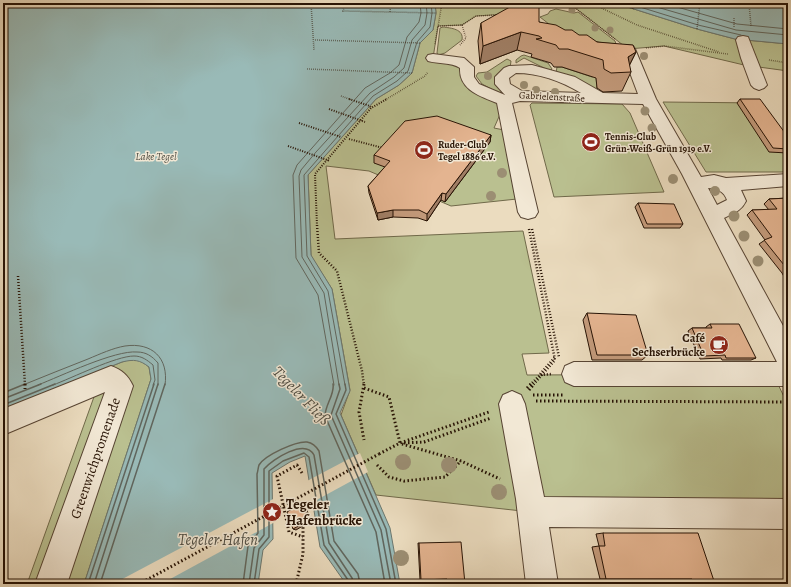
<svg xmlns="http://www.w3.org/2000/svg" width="791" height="587" font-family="Alegreya,serif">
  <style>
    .green { fill: #bac090; stroke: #70694a }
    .water { fill: #99bab7; stroke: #6b776f }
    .pier { fill: #ebdcbf }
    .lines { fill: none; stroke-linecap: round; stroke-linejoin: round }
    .shore-far1 { stroke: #60665e; stroke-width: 1 }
    .shore { stroke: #60665e; stroke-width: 1.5 }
    .minor-casing { stroke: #574433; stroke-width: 2 }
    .path-far3 { stroke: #261204; stroke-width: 1.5; stroke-dasharray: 0.5 1.5; stroke-linecap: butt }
    .path-far2 { stroke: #261204; stroke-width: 2; stroke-dasharray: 1 1.5; stroke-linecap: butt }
    .path-far1 { stroke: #261204; stroke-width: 2.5; stroke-dasharray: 1 2; stroke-linecap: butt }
    .path { stroke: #261204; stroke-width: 3; stroke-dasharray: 1.5 2.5; stroke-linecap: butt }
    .minor { fill: #f2e8d5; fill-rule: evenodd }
    .path-bridge { stroke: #261204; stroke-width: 3; stroke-dasharray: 1.5 2.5; stroke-linecap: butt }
    .tree { fill: #9b8e73 }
    .wall { fill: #c49b7c; stroke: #261204 }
    .shaded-wall { fill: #a07e65; stroke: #261204 }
    .building { fill: #e4b490; stroke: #261204 }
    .labels { text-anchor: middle; stroke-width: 3; stroke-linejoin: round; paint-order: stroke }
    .far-street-label { font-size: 10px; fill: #261204; stroke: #f2e8d5 }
    .far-poi-label { font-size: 10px; font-weight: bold; fill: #261204; stroke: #f2e8d5; text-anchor: start }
    .far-water-label { font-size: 11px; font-style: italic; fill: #4e4d43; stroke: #f2e8d5 }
    .poi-label { font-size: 12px; font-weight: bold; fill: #261204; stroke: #f2e8d5; text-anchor: end }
    .near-street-label { font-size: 14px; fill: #261204; stroke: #f2e8d5 }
    .near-poi-label { font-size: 14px; font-weight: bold; fill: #261204; stroke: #f2e8d5; text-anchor: start }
    .near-water-label { font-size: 16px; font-style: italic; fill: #4e4d43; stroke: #f2e8d5 }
  </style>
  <rect width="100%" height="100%" fill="#ebdcbf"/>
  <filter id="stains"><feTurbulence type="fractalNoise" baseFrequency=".005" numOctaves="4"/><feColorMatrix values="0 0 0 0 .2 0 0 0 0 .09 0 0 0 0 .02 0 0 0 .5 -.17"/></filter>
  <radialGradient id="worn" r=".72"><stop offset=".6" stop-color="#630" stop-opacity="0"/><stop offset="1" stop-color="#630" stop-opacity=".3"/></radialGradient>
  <g class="green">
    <polygon points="435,3 547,3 523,13 476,16 462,25 438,26 433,58 459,61 467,77 505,103 494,128 504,130 517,199 451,206 369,171 326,166 335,239 523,231 549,353 522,354 527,375 773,374 788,405 788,514 531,512 376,495 341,415 350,390 332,289 311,256 308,175 376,99 399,85 412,73 420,43 433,30 436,13"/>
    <polygon points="562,3 615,3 697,29 735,39 788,44 788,71 744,65 664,46 628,49 574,7"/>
    <polygon points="556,9 574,13 578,12 615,41 616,44 568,39 540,17 548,14 550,11"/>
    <path d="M443,27C451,28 464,29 462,40L445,53L438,55L437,53L440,28Z"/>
    <polygon points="524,55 548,63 552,69 550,71 524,58 516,63 516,60 521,56"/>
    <polygon points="507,59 511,61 506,97 482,84 476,76 478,73 487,72"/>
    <polygon points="557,67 562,67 592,77 596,76 597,90 556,73"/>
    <polygon points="663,102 762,103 788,138 788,172 706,172"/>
    <polygon points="532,103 622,104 630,113 664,192 554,197 530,105"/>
    <polygon points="132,359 141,361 149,367 151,379 84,584 27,584 95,394 3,409 122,362"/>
  </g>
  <g class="water">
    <path d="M3,3H435L436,13L433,30L420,43L412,73L399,85L376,99L308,175L311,255L332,289L350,391L340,413L390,528L400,584H346L320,547L305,456L290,462L272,473L273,539L263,550L258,584H84L151,379L149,367C140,360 134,359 122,362L3,409Z"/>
    <polygon points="615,3 788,3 788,44 735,39 697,29"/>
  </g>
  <g class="pier">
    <polygon points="360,453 368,472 311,503 307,481"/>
    <polygon points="275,498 275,522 161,584 113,584"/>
  </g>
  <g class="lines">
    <g class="shore-far1">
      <polyline points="627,3 698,25 741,35"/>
      <polyline points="643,3 736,30 788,35"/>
      <polyline points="663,3 737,24 788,29"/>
      <path d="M23,385C44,376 66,368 88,359C100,354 113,348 125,346C152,342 169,358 165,385"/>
      <path d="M38,385C61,376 115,350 137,352C146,352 152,356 158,363V385"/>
      <path d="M53,385C72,378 116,356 134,356C142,356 147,360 153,365L155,380L153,385"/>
      <polyline points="334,385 318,295 296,258 293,175 297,165 365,88 390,73 399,65 407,37 419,22 421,13 420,3"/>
      <polyline points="339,385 324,293 302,257 299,176 301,170 316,152 370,93 394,77 404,68 412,40 425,25 427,13 426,3"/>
      <polyline points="345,385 328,291 307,256 304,175 373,96 397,81 408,71 417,42 430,27 432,13 431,3"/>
    </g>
    <g class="shore">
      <path d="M333,384C335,394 325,405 325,416L376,532L385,584"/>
      <polyline points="339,384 340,389 331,415 381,530 391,584"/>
      <polyline points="345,384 346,390 336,414 386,529 396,584"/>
      <polyline points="3,393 25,384"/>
      <polyline points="3,399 41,384"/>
      <polyline points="3,405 55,384"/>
      <polyline points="88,584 154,384"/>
      <polyline points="94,584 158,384"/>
      <polyline points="100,584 165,384"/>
      <path d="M243,584L248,546L258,533L257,474C258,471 258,468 259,465C265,455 296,441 307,442C313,443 316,446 319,451L334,541L358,574L360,584"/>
      <path d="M249,584L254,548L264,535V469C273,459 305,438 314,455L329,543L352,578L354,584"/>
      <polyline points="254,584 259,549 269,537 269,471 283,461 304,453 309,457 324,545 348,580 349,584"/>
    </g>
    <defs>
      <g id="minor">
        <polygon points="743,36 748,37 767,85 764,88 759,90 754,88 751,85 741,58 736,40 738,37"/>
        <path d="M628,45L633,46L635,49L656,99L701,177L714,175L726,178L788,174V186L741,190L746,201C741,211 734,213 724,218L788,335V386H574L565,382L562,374L565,366L574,362H777L682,174L643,104L520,101L512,103L538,212L535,217L528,219L521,217L518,212L497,103C480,96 459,90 460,68C451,62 438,64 428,61L426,58L428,55L433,54L464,58L474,67V77L479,84L505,95L495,84V77L504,68L509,66L532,65L575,77L603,93L638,94L621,49L623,46ZM516,73C539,73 561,81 581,93L522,91L510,84L509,78ZM708,188C716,188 724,191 727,200L717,205Z"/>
        <path d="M111,366C122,370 128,375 133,386L67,584H35L105,392L3,435V409Z"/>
        <polygon points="512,391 521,395 525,404 544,497 788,499 788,529 549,527 558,584 526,584 516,499 499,404 503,395"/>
      </g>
    </defs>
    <use href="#minor" class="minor-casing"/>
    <g class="path-far3">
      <polyline points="311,3 314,50"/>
      <polyline points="345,3 343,11 436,13"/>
      <polyline points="562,3 574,7 615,39"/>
      <polyline points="591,3 637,25 719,52"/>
      <polyline points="749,3 751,26"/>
      <polyline points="537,7 547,3"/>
      <polyline points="633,9 636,3"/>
      <polyline points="390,12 391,3"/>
      <polyline points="734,18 734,28"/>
      <polyline points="438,26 462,25 476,16 498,15"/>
      <polyline points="697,29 700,3"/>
      <polyline points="315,40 420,43"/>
      <polyline points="435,44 442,3"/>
      <polyline points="460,45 466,38 462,25"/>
      <polyline points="646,48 664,46 728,54"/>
      <polyline points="769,60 788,63"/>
      <polyline points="307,69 412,73"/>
      <polyline points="341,96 352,100"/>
      <polyline points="385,100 425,76 428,72"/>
    </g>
    <g class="path-far2">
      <polyline points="349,99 370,106 371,108"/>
      <polyline points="329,109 365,122"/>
      <polyline points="299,123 341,137"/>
      <polyline points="349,139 383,148"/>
      <polyline points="288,146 330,161"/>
      <polyline points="317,226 315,174 371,108 387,99"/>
    </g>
    <g class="path-far1">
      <polyline points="317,225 319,253 337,271 362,371 364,385"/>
      <polyline points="529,229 555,360 533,385"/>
      <polyline points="532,229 559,357"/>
      <polyline points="18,276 25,385"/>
      <polyline points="540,374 555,357"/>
      <polyline points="530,385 540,375 552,374"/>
    </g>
    <g class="path">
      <polyline points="25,384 25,389"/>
      <polyline points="364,384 359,412 364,440"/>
      <polyline points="364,388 389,397 400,443"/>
      <polyline points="527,388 531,384"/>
      <polyline points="529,390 534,384"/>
      <polyline points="533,395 564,395"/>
      <polyline points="536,401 788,402"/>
      <polyline points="404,443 424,442 491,418"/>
      <polyline points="402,444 461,461 500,479"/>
      <polyline points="379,454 400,443 489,412"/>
      <polyline points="377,465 389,477 404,481 445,477 461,461"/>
      <polyline points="302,473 297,465 277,476 289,532 303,537"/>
      <polyline points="296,584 303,554 303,524"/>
    </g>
    <use href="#minor" class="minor"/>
    <polyline class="path-bridge" points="139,584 379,454"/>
  </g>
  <g class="tree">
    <circle cx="572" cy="10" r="3.5"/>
    <circle cx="595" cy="28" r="3.5"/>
    <circle cx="610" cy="30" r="3.5"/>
    <circle cx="644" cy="56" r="4"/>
    <circle cx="488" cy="76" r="4"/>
    <circle cx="524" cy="85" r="4"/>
    <circle cx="536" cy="90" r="4"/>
    <circle cx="555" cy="92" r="4"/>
    <circle cx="645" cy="111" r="4.5"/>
    <circle cx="652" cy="128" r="4.5"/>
    <circle cx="502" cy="173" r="5"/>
    <circle cx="673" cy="179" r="5"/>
    <circle cx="715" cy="191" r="5"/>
    <circle cx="491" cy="196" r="5"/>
    <circle cx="734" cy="216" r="5.5"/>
    <circle cx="744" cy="236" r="5.5"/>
    <circle cx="758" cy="261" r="5.5"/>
    <circle cx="403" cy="462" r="8"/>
    <circle cx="449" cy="465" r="8"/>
    <circle cx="499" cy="492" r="8"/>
    <circle cx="401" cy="558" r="8"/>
  </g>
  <g class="wall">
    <polygon points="539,22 597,42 636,52 629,66 631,72 622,91 603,92 597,88 596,78 562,67 554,67 551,63 531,57 532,54 517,50 480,64 478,41 481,23"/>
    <polygon points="740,99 788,137 788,153 769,152 737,103"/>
    <polygon points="491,135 490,142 445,202 441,200 427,221 418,218 393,217 378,220 369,193 368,186 385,167 374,163 374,155"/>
    <polygon points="788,198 788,284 782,273 759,244 765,240 747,215 752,210 769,210 764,204 769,199"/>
    <polygon points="638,203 683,224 680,228 644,228 635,207"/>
    <polygon points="587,313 648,355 642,360 592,360 583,320"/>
    <polygon points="710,324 756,358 751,360 722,360 721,358 700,359 688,331 692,328 706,328 706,327"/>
    <polygon points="603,533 715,584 684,584 683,579 600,579 592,547 599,546 596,534"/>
    <polygon points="418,543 419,543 465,584 446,584 446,580 420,580"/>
  </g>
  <g class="shaded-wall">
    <polygon points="521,32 517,50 480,64 483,46"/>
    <polygon points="636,52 627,70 628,57"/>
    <polygon points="491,135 490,142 445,202 446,194"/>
    <polygon points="442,193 441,200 427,221 427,214"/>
    <polygon points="393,210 393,217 378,220 377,213"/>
    <polygon points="302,503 305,505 311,521 296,530 293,529"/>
  </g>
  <g class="building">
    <polygon points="517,3 534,3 539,6 539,22 556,25 565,30 572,30 579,35 587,35 597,42 633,45 636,52 628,57 631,72 611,73 604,69 603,60 568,49 559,49 556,45 536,39 542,38 539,36 521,32 483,46 481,23"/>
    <polygon points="740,99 760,99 788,137 788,149 773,148"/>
    <polygon points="437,116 491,135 446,194 442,193 427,214 419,210 393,210 377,213 368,186 390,161 374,155 405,121"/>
    <polygon points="788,198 788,270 764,240 772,237 752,210 777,209 769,199"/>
    <polygon points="638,203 674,204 683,224 647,224"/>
    <polygon points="587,313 636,315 648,355 597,355"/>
    <polygon points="710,324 739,324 756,358 726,358 725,355 704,356 692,328 712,328"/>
    <polygon points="302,503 309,520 293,529 287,512"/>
    <polygon points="603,533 698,533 715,584 694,584 692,579 606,579 599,546 605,546"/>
    <polygon points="461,542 465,584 447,584 447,579 421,580 419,543"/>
  </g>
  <defs>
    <symbol id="stadium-disc" viewBox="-11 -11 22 22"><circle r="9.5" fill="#8f2418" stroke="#f2e8d5"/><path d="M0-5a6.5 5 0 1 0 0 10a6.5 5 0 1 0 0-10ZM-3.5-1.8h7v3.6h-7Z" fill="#fff"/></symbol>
    <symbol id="cafe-disc" viewBox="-11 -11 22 22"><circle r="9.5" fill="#8f2418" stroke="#f2e8d5"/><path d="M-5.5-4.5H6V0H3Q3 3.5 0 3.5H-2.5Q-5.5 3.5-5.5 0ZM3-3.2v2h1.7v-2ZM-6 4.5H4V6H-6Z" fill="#fff"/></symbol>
    <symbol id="sight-disc" viewBox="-11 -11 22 22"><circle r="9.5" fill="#8f2418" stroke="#f2e8d5"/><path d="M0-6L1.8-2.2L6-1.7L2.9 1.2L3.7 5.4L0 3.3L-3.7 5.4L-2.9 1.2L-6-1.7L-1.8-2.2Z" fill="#fff"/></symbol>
  </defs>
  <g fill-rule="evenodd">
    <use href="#stadium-disc" x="580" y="131" width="22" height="22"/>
    <use href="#stadium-disc" x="413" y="139" width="22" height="22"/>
    <use href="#cafe-disc" x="708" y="334" width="22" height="22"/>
    <use href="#sight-disc" x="261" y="501" width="22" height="22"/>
  </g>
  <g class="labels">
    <g class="far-street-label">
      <text transform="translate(552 96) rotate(3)" y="4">Gabrielenstraße</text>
    </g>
    <g class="far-poi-label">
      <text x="605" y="140">Tennis-Club<tspan x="605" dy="12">Grün-Weiß-Grün 1919 e.V.</tspan></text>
      <text x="438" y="148">Ruder-Club<tspan x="438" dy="12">Tegel 1886 e.V.</tspan></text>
    </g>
    <g class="far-water-label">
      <text x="156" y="160">Lake Tegel</text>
    </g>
    <g class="poi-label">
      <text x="705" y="342">Café<tspan x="705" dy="14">Sechserbrücke</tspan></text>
    </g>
    <g class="near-street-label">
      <text transform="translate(95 458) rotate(-71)" y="5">Greenwichpromenade</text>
    </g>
    <g class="near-poi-label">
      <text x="286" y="509">Tegeler<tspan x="286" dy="16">Hafenbrücke</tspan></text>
    </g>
    <g class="near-water-label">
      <text transform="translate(302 395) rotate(46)" y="6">Tegeler Fließ</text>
      <text x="218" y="545">Tegeler Hafen</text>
    </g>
  </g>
  <rect width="791" height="587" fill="none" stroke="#ebdcbf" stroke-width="16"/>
  <rect x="4" y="4" width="783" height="579" fill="none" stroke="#261204" stroke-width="2"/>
  <rect x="8" y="8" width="775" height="571" fill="none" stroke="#261204"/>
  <rect width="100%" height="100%" filter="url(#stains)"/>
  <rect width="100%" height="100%" fill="url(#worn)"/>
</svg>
